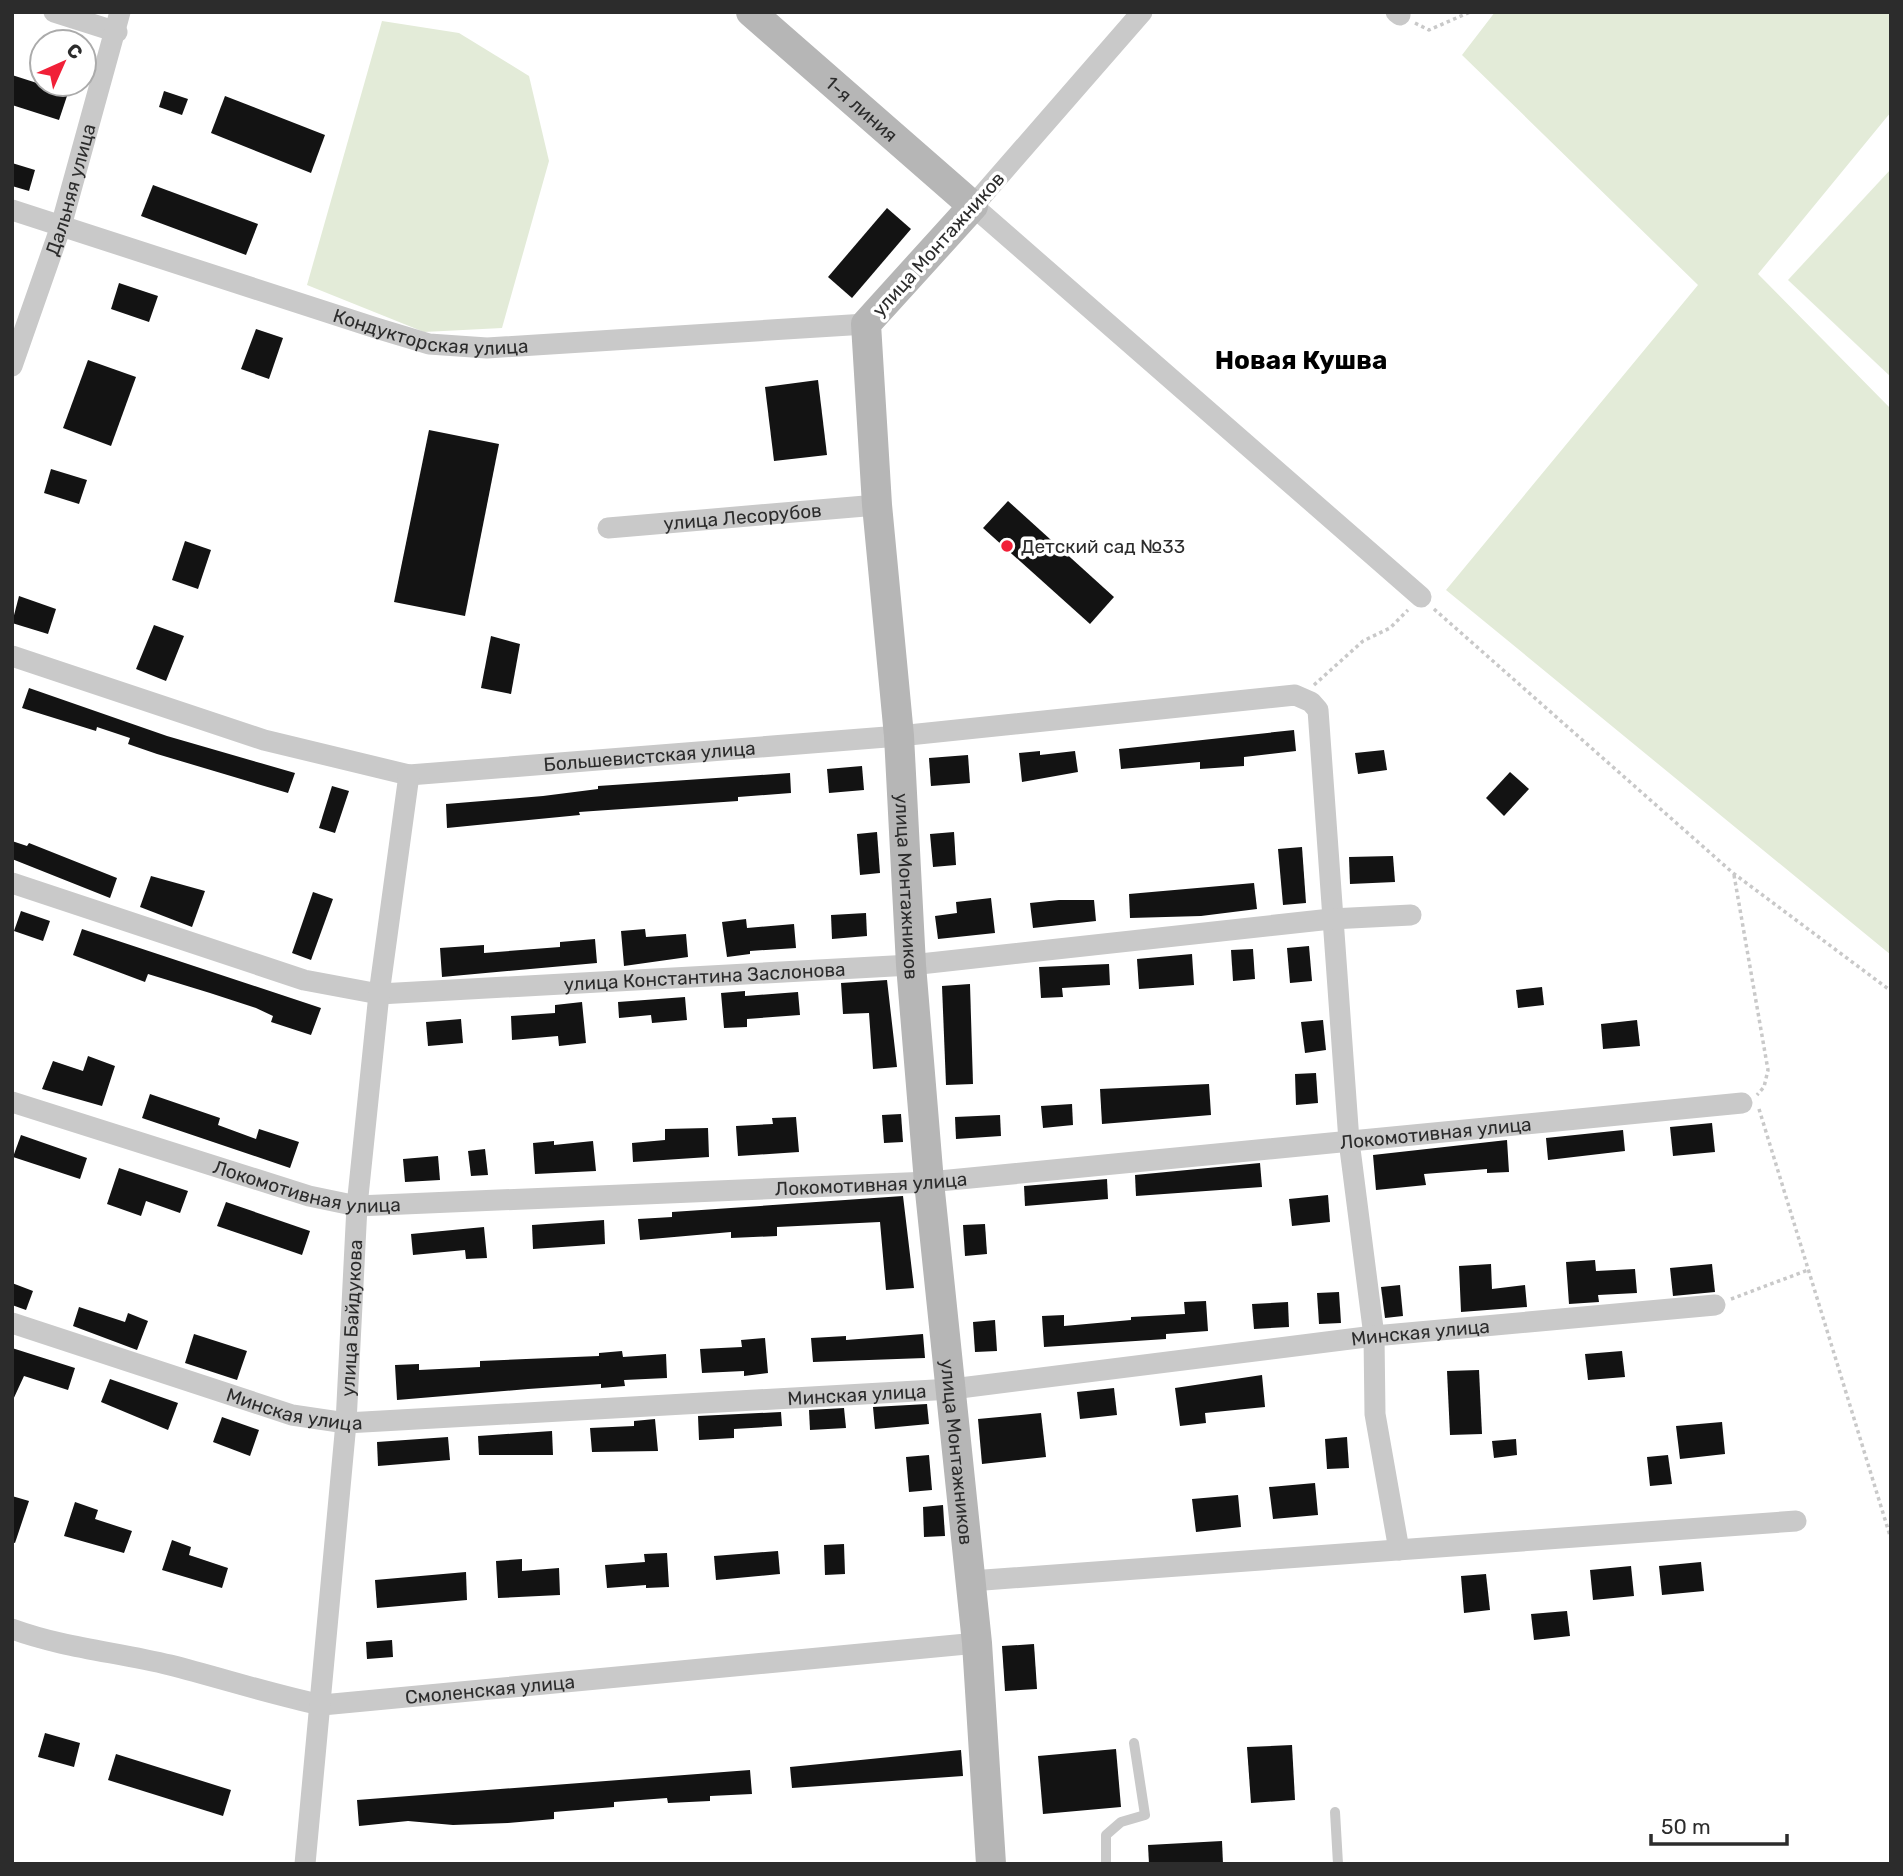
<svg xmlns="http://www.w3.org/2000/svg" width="1903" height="1876" font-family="Rubik,sans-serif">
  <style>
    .green { fill: #e3ebd8 }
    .building { fill: #131313 }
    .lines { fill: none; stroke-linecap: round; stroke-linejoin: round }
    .path { stroke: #c9c9c9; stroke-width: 3.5; stroke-dasharray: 3.5 3.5; stroke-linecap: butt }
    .lane { stroke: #c9c9c9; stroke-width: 10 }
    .street { stroke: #c9c9c9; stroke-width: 21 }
    .secondary { stroke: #b6b6b6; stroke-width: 30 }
    .poi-dot { fill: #f12038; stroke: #fff; stroke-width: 2.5 }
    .labels { text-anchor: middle; stroke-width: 7; stroke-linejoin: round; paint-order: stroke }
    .street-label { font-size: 19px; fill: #2c2c2c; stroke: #fff }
    .poi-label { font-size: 19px; fill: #2c2c2c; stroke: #fff; text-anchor: start }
    .district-label { font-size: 26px; font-weight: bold; fill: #000; stroke: #fff }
  </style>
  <rect width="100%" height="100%" fill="#fff"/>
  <g class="green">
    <polygon points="1495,12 1891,12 1891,112 1758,274 1891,409 1891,955 1446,590 1698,285 1462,55"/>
    <polygon points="382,21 459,33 529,76 549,161 502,328 424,332 307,285"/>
    <polygon points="1891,169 1891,377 1788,280"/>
  </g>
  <g class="building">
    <polygon points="12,75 68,93 59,120 12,105"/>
    <polygon points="164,91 188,99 182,115 159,107"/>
    <polygon points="225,96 325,135 311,173 211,133"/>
    <polygon points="12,163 35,170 29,191 12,186"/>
    <polygon points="153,185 258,224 246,255 141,216"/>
    <polygon points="887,208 911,229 852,298 828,277"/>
    <polygon points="119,283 158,296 149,322 111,309"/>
    <polygon points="256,329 283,338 269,379 241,369"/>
    <polygon points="88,360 136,377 111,446 63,428"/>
    <polygon points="818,380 827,455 774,461 765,387"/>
    <polygon points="429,430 499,444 465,616 394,602"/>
    <polygon points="51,469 87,480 79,504 44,493"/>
    <polygon points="1008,501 1114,597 1090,624 983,528"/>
    <polygon points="185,541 211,550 198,589 172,580"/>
    <polygon points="19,596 56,609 48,634 12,623"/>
    <polygon points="154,625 184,636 166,681 136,669"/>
    <polygon points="491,636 520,644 511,694 481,688"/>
    <polygon points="29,688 167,736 295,773 288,793 157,754 128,744 130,738 97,727 96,731 22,708"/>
    <polygon points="1294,730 1296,751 1244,757 1244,766 1200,769 1200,762 1121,769 1119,749"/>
    <polygon points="1384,750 1387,770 1358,774 1355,753"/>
    <polygon points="1040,751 1040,755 1075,751 1078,772 1022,782 1019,753"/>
    <polygon points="968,755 970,783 931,786 929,758"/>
    <polygon points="862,766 864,790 829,793 827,769"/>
    <polygon points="1510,772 1529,789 1504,816 1486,798"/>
    <polygon points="790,773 791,793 738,797 738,801 579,812 580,815 447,828 446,804 543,796 598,789 598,786"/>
    <polygon points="332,786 349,791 335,833 319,828"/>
    <polygon points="877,832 880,873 860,875 857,834"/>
    <polygon points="954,832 956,865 933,867 930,834"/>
    <polygon points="12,841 27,846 29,843 117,878 110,898 12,859"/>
    <polygon points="1302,847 1306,903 1283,905 1278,849"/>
    <polygon points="1393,856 1395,882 1350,884 1349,857"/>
    <polygon points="151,876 205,891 192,927 140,907"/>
    <polygon points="1254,883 1257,909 1201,916 1130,918 1129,894"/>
    <polygon points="313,892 333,899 311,960 292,953"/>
    <polygon points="991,898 995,933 938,939 935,916 957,913 956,902"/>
    <polygon points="1059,900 1094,900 1096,921 1033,928 1030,903"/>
    <polygon points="21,911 50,921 43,941 14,931"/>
    <polygon points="866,913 867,936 832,939 831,915"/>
    <polygon points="746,919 747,928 794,924 796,948 750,951 750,954 727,957 722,922"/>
    <polygon points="82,929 321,1008 311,1035 271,1022 273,1016 256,1008 210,993 148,974 145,982 73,955"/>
    <polygon points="645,929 646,937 686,934 688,957 624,966 621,931"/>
    <polygon points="595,939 597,963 442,977 440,948 484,945 484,953 560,947 560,942"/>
    <polygon points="1309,946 1312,981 1290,983 1287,948"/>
    <polygon points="1253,949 1255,979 1233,981 1231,950"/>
    <polygon points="1192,954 1194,985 1139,989 1137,959"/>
    <polygon points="1109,964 1110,985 1062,988 1063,997 1041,998 1039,967"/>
    <polygon points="887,980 897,1067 873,1069 869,1013 843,1014 841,983"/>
    <polygon points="970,984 973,1084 946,1085 942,986"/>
    <polygon points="1542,987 1544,1005 1518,1008 1516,990"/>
    <polygon points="745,991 745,996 798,992 800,1015 747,1019 747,1027 724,1028 721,993"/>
    <polygon points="685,997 687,1020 652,1023 651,1015 619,1018 618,1002"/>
    <polygon points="582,1002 586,1043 559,1046 558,1036 512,1040 511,1016 555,1013 555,1005"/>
    <polygon points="461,1019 463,1043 428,1046 426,1022"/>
    <polygon points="1323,1020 1326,1050 1305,1053 1301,1022"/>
    <polygon points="1637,1020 1640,1046 1603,1049 1601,1024"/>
    <polygon points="88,1056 115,1066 102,1106 42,1089 53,1061 83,1071"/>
    <polygon points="1316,1073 1318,1103 1296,1105 1295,1074"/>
    <polygon points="1209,1084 1211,1115 1102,1124 1100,1089"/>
    <polygon points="150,1094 220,1118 218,1125 256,1139 259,1129 299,1142 290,1168 142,1118"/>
    <polygon points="1072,1104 1073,1125 1043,1128 1041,1106"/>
    <polygon points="901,1114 903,1142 884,1143 882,1115"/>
    <polygon points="1000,1115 1001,1136 956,1139 955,1117"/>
    <polygon points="796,1117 799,1152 738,1156 736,1126 773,1124 772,1118"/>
    <polygon points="1712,1123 1715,1152 1673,1156 1670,1127"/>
    <polygon points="708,1128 709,1157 633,1162 632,1143 665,1140 665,1129"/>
    <polygon points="1623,1130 1625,1151 1548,1160 1546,1138"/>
    <polygon points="21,1135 87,1158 80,1179 13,1157"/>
    <polygon points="1507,1140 1509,1172 1487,1173 1487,1169 1424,1174 1426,1185 1376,1190 1373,1155"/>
    <polygon points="554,1141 554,1145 593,1141 596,1171 535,1174 533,1143"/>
    <polygon points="485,1149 488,1175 471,1176 468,1151"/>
    <polygon points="438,1156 440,1180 405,1182 403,1159"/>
    <polygon points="1260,1163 1262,1187 1136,1196 1135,1175"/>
    <polygon points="119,1168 188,1191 180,1213 146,1201 141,1216 107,1204"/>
    <polygon points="1107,1179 1108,1199 1025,1206 1024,1186"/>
    <polygon points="1328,1195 1330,1222 1292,1226 1289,1199"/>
    <polygon points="903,1196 914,1288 886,1290 880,1222 777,1227 777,1236 731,1238 731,1232 640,1240 638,1219 672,1217 672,1212"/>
    <polygon points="226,1202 310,1231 302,1255 217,1226"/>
    <polygon points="604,1220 605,1244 533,1249 532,1225"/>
    <polygon points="985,1224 987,1254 965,1256 963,1225"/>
    <polygon points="484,1227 487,1258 466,1259 465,1250 413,1255 411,1234"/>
    <polygon points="1595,1260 1596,1271 1635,1269 1637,1293 1598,1295 1599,1302 1569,1304 1566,1262"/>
    <polygon points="1491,1264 1492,1289 1525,1285 1527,1307 1461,1312 1459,1266"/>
    <polygon points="1712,1264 1715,1292 1673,1296 1670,1268"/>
    <polygon points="12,1283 33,1291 26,1310 12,1305"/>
    <polygon points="1400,1285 1403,1316 1385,1318 1381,1287"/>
    <polygon points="1339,1292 1341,1323 1319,1324 1317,1293"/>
    <polygon points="1206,1301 1208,1331 1166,1334 1166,1339 1044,1347 1042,1316 1064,1315 1064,1326 1131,1320 1131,1317 1185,1314 1184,1302"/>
    <polygon points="1288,1302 1289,1327 1254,1329 1252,1304"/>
    <polygon points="79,1307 125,1322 128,1313 148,1321 137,1350 73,1326"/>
    <polygon points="995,1320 997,1351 975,1352 973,1322"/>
    <polygon points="194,1334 247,1351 237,1380 185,1363"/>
    <polygon points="923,1334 925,1358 813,1362 811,1338 846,1336 846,1340"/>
    <polygon points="765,1338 768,1373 744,1376 744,1371 702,1373 700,1349 742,1347 741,1340"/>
    <polygon points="12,1348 75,1368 68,1390 24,1376 12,1402"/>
    <polygon points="622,1351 623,1357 666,1354 667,1378 624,1380 625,1386 601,1388 601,1384 528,1389 397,1400 395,1365 419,1364 419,1370 480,1367 480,1361 599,1356 599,1353"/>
    <polygon points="1622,1351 1625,1377 1588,1380 1585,1354"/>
    <polygon points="1479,1370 1482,1434 1450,1435 1447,1371"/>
    <polygon points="1262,1375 1265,1407 1205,1413 1206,1423 1180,1426 1175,1388"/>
    <polygon points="110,1379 178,1403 168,1430 101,1402"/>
    <polygon points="1114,1388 1117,1415 1080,1419 1077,1392"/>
    <polygon points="927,1404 929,1424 875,1429 873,1407"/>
    <polygon points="844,1408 846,1428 810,1430 809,1410"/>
    <polygon points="781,1412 782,1426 734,1429 734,1438 699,1440 698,1416"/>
    <polygon points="1041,1413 1046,1457 982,1464 978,1419"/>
    <polygon points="222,1417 259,1430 250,1456 213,1442"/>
    <polygon points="655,1419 658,1451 592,1452 590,1428 634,1426 634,1421"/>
    <polygon points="1722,1422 1725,1454 1680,1459 1676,1426"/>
    <polygon points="552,1431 553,1455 479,1455 478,1436"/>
    <polygon points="448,1437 450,1460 378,1466 377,1442"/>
    <polygon points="1347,1437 1349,1468 1327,1469 1325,1439"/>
    <polygon points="1516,1439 1517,1455 1494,1458 1492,1441"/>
    <polygon points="929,1455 932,1490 909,1492 906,1457"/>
    <polygon points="1668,1455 1672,1484 1650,1486 1647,1457"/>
    <polygon points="1315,1483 1318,1515 1273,1519 1269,1487"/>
    <polygon points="1238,1495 1241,1527 1196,1532 1192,1499"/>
    <polygon points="12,1496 29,1501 15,1543 12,1542"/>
    <polygon points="75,1502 98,1510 95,1519 132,1531 124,1553 64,1536"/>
    <polygon points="943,1505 945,1536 924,1537 923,1507"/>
    <polygon points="172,1540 191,1547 189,1555 228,1568 222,1588 162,1570"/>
    <polygon points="844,1544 845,1574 825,1575 824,1545"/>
    <polygon points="778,1551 780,1574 716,1580 714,1556"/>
    <polygon points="667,1553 669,1587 646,1588 646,1585 607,1588 605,1565 645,1562 644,1554"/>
    <polygon points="522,1559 522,1571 559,1568 560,1595 498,1598 496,1561"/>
    <polygon points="1701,1562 1704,1591 1662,1595 1659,1566"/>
    <polygon points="1631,1566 1634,1596 1593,1600 1590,1570"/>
    <polygon points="466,1572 467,1600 377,1608 375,1580"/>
    <polygon points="1486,1574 1490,1610 1464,1613 1461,1576"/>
    <polygon points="1567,1611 1570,1636 1534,1640 1531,1614"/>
    <polygon points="392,1640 393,1657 367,1659 366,1642"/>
    <polygon points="1034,1644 1037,1689 1005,1691 1002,1646"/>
    <polygon points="45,1733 80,1743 74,1767 38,1757"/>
    <polygon points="1292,1745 1295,1800 1251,1803 1247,1747"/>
    <polygon points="1116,1749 1121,1807 1043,1814 1038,1756"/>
    <polygon points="961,1750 963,1776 792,1788 790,1767"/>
    <polygon points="116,1754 231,1790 223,1816 108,1780"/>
    <polygon points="750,1770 752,1794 710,1796 710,1801 668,1803 667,1798 614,1802 614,1807 554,1812 554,1819 508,1823 453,1825 408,1821 359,1826 357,1800"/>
    <polygon points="1222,1841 1223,1864 1149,1864 1148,1845"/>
  </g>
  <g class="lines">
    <g class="path">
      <polyline points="1415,23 1429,30 1470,12"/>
      <polyline points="1434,609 1733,873 1891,991"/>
      <polyline points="1314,685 1363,641 1390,628 1408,610"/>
      <polyline points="1734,875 1768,1070 1764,1087 1757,1095"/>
      <polyline points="1759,1109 1891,1539"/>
      <polyline points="1731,1299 1808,1270"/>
    </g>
    <g class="lane">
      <polyline points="1335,1812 1338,1864"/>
      <polyline points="1106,1864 1106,1835 1121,1822 1145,1815 1134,1743"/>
    </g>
    <g class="street">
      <polyline points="54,12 117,32"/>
      <polyline points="1142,12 973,206 1421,597"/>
      <polyline points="1396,12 1400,15"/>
      <path id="s1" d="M12,210L376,328L429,344L487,348L866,324"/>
      <path id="s2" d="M12,366L61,226L120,12"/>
      <path id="s3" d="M608,528L877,505"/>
      <path id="s4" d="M12,656L264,740L409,775L899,736L1295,695L1311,702L1318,710L1349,1141L1374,1336L1375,1414L1399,1550"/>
      <path id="s5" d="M12,883L304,980L379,994L911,965L1331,919L1411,915"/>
      <path id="s6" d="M12,1102L309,1196L357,1206L929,1182L1742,1103"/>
      <path id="s7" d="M12,1323L292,1415L346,1423L952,1389L1374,1336L1715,1305"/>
      <polyline points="971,1581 1796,1521"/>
      <path id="s8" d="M12,1629C64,1648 117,1652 170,1665C221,1678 270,1694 322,1705L977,1643"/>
      <path id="s9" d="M305,1864L346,1423L357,1206L379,994L409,775"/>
    </g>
    <path class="secondary" id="s10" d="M751,12L973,206L866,324L877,505L899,736L911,965L929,1182L977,1643L991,1864"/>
  </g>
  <circle class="poi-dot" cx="1007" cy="546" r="7"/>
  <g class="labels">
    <g class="street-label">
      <text dy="7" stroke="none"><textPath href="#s10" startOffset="147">1-я линия</textPath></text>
      <text dy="7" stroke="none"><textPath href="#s2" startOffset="186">Дальняя улица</textPath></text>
      <text transform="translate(938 244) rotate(-48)" y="7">улица Монтажников</text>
      <text dy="7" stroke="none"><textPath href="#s1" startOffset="438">Кондукторская улица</textPath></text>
      <text dy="7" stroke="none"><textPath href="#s3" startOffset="135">улица Лесорубов</textPath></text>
      <text dy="7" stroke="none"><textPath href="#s4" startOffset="656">Большевистская улица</textPath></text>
      <text dy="7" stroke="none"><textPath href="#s10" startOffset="1018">улица Монтажников</textPath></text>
      <text dy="7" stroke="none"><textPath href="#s5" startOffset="710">улица Константина Заслонова</textPath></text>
      <text dy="7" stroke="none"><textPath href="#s6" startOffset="1442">Локомотивная улица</textPath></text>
      <text dy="7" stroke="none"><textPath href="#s6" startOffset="308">Локомотивная улица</textPath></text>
      <text dy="7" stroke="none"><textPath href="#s6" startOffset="875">Локомотивная улица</textPath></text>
      <text dy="7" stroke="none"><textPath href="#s9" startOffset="548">улица Байдукова</textPath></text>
      <text dy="7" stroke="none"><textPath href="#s7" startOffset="1428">Минская улица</textPath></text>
      <text dy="7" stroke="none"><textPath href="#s7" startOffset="861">Минская улица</textPath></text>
      <text dy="7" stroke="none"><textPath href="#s7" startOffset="296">Минская улица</textPath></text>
      <text dy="7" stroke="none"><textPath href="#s10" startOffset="1586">улица Монтажников</textPath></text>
      <text dy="7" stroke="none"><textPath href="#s8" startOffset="488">Смоленская улица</textPath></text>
    </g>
    <g class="poi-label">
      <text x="1021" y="553">Детский сад №33</text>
    </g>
    <g class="district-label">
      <text x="1301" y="369">Новая Кушва</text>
    </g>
  </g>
  <rect width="1903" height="1876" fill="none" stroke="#2c2c2c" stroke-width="28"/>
  <g transform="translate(63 63) rotate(45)"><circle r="33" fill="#ffffff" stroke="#ababab" stroke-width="2"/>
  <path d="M0-5L12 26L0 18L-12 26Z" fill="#f12038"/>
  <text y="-10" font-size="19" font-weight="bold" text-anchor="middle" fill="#2c2c2c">С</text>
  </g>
  <path d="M1651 1834v10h136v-10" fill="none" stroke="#2c2c2c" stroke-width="3.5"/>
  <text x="1661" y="1834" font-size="21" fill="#2c2c2c" stroke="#ffffff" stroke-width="5" paint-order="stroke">50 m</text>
</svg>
